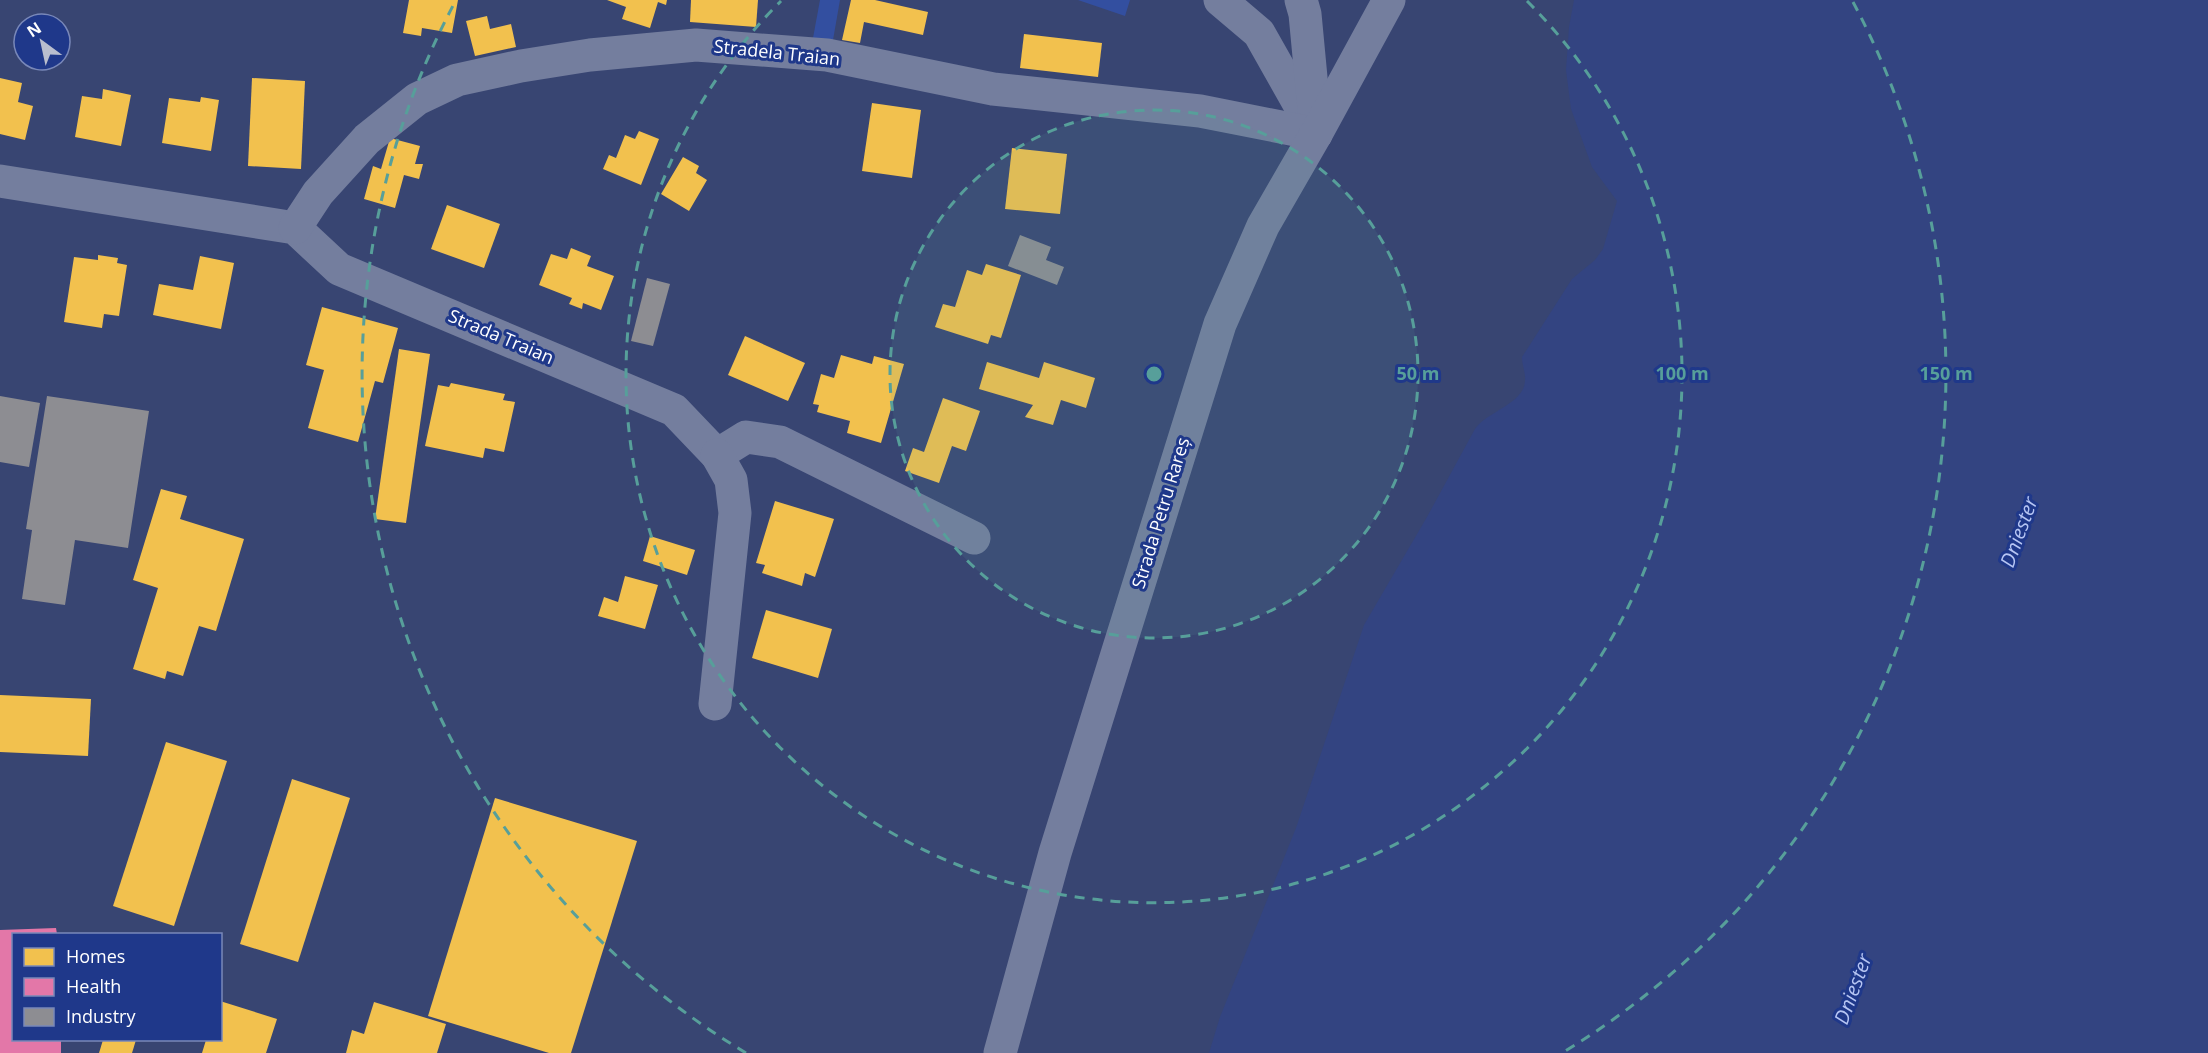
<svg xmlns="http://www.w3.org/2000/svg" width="2208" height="1053" font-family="'Open Sans',sans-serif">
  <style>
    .green { fill: #334fa0 }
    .water { fill: #334481 }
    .homes { fill: #f2c14e }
    .health { fill: #e377a8 }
    .industry { fill: #8d8d92 }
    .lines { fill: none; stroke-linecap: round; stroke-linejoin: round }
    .minor { stroke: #747e9e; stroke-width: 33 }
    .ring { fill: none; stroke: #579f9a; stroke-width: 3; stroke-dasharray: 10 8 }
    .labels { text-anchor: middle; stroke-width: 6; stroke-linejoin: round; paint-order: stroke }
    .street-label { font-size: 18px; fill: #fff; stroke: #1f388a }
    .water-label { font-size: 20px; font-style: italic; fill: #b6c5f3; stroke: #1f388a }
    .centre { fill: #579f9a; stroke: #1f388a; stroke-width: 3 }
    .ring-label { font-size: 18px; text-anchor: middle; font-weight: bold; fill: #579f9a; stroke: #1f388a; stroke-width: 6; stroke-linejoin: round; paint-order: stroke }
  </style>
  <rect width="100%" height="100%" fill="#384572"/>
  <g class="green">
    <polygon points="820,0 840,0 833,40 813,38"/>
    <polygon points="1078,0 1130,0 1125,16"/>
  </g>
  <path class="water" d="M1574,0H2208V1053H1209L1220,1017L1296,828L1364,625L1427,517L1475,429C1486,412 1524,404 1525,381C1526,374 1522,365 1522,357L1572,279L1595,260L1603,249L1617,201L1592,167L1571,109L1566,70L1569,27Z"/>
  <g class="homes">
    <polygon points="409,0 458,0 452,33 422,28 421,36 403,33"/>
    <polygon points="607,0 667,0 666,5 658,2 650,28 622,19 626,7"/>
    <polygon points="691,0 758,0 756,27 690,22"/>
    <polygon points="851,0 875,0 928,12 923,35 864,22 860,43 842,40"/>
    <polygon points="487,16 490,29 511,24 516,47 475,56 466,21"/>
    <polygon points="1024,34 1102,43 1098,77 1020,68"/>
    <polygon points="0,78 22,83 18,102 33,106 25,140 0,134"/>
    <polygon points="252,78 305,81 301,169 248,166"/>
    <polygon points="103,89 131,95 121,146 75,137 82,96 102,99"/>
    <polygon points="201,97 219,100 211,151 162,143 169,98 200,102"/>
    <polygon points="872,103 921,110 912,178 862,171"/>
    <polygon points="639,131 659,139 641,185 603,169 609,155 616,158 625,135 635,139"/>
    <polygon points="390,138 420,146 415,164 423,164 419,179 404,175 395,208 364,199 373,166 381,169"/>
    <polygon points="1012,148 1067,154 1060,214 1005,209"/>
    <polygon points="683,157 699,166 696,173 707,180 689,211 661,194"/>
    <polygon points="447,205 500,224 484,268 431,249"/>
    <polygon points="571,248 591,256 587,266 614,276 601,310 583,303 582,309 569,304 572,298 539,285 551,254 567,259"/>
    <polygon points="98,255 118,258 117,263 127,265 119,316 104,314 102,328 64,322 74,257 98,260"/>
    <polygon points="200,256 234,263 221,329 153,315 159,284 193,290"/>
    <polygon points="986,264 1021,275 1001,338 991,335 988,344 935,327 943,304 955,307 967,270 982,275"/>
    <polygon points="322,307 398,328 383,383 375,381 358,442 308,428 324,370 306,365"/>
    <polygon points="745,336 805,363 788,401 728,375"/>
    <polygon points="399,349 430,354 406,523 375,519"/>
    <polygon points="841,355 872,364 874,356 904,364 881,443 847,433 850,421 817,412 819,405 813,404 821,374 834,378"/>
    <polygon points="987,362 1039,378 1044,362 1095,378 1086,408 1061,400 1053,425 1025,417 1033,405 979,389"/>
    <polygon points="451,383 505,394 503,400 515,402 504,452 485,448 483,458 425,446 438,385 449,387"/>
    <polygon points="943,398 980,411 966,451 952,446 939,483 905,471 913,448 924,452"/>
    <polygon points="161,489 187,496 180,519 244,539 216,631 199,626 183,676 167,671 165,679 133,669 158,588 133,580"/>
    <polygon points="775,501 834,519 815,577 805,573 802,586 762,573 765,565 756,563"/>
    <polygon points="650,536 695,550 687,575 643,561"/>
    <polygon points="625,576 658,585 645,629 598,616 604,597 618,602"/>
    <polygon points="766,610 832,629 818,678 752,658"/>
    <polygon points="0,695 91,699 88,756 0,752"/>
    <polygon points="166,742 227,761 174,926 113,906"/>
    <polygon points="292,779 350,798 298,962 240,944"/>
    <polygon points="495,798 637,841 571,1053 549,1053 428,1016"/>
    <polygon points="220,1001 277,1019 266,1053 202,1053 206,1040 220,1040"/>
    <polygon points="374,1002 446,1024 437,1053 346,1053 352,1030 364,1034"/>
    <polygon points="103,1040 136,1040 132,1053 99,1053"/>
  </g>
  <polygon class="health" points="56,928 57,934 14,934 14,1040 61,1040 61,1053 0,1053 0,930"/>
  <g class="industry">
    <polygon points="1020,235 1051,247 1046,260 1064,267 1057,285 1008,266"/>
    <polygon points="647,278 670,284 653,346 631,341"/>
    <polygon points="0,396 40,403 29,467 0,462"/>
    <polygon points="47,396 149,411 128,548 75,540 65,605 22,599 32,530 26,529"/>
  </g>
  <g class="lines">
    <g class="minor">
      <polyline points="1220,0 1259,33 1316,134"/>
      <polyline points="1301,0 1305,14 1315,120"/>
      <polyline points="0,181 295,228 339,269 674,410 717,455 746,437 780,442 974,538"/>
      <polyline points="295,228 318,193 367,139 417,99 457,80 521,66 590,55 696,45 827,55 993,89 1200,111 1316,134"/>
      <polyline points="715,704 735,513 731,480 717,455"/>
      <polyline points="1000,1053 1055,853 1220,324 1263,226 1316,134 1389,0"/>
    </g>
  </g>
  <circle cx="1154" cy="374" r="264" fill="#579f9a" fill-opacity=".12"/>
  <g class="ring">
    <circle cx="1154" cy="374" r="264"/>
    <path d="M1527 1A528 528 0 1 1 781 1"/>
    <path d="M746 1053A792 792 0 0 1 455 2M1853 2A792 792 0 0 1 1562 1053"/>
  </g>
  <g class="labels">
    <g class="street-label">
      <text transform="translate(777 53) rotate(6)" y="6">Stradela Traian</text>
      <text transform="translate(501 337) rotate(23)" y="6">Strada Traian</text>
      <text transform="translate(1161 513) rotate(-73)" y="6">Strada Petru Rareș</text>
    </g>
    <g class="water-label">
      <text transform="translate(2019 532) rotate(-70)" y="7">Dniester</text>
      <text transform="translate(1853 989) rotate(-70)" y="7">Dniester</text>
    </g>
  </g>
  <circle cx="1154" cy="374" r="9" class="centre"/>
  <g class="ring-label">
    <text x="1418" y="380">50 m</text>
    <text x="1682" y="380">100 m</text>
    <text x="1946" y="380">150 m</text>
  </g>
  <rect x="12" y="933" width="210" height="108" fill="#1f388a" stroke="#7988b9" stroke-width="1.5"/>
  <rect x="24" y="948" width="30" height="18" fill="#f2c14e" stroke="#7988b9" stroke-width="1.5"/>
  <text x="66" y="963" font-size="18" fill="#ffffff">Homes</text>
  <rect x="24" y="978" width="30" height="18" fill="#e377a8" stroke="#7988b9" stroke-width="1.5"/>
  <text x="66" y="993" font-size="18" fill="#ffffff">Health</text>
  <rect x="24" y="1008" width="30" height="18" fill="#8d8d92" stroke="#7988b9" stroke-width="1.5"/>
  <text x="66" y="1023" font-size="18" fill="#ffffff">Industry</text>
  <g transform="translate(42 42) rotate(327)"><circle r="28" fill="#1f388a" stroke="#7988b9" stroke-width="1.5"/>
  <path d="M0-4.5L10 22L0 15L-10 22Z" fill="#b9bece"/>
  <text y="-9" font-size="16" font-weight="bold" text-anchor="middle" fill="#ffffff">N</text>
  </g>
</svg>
